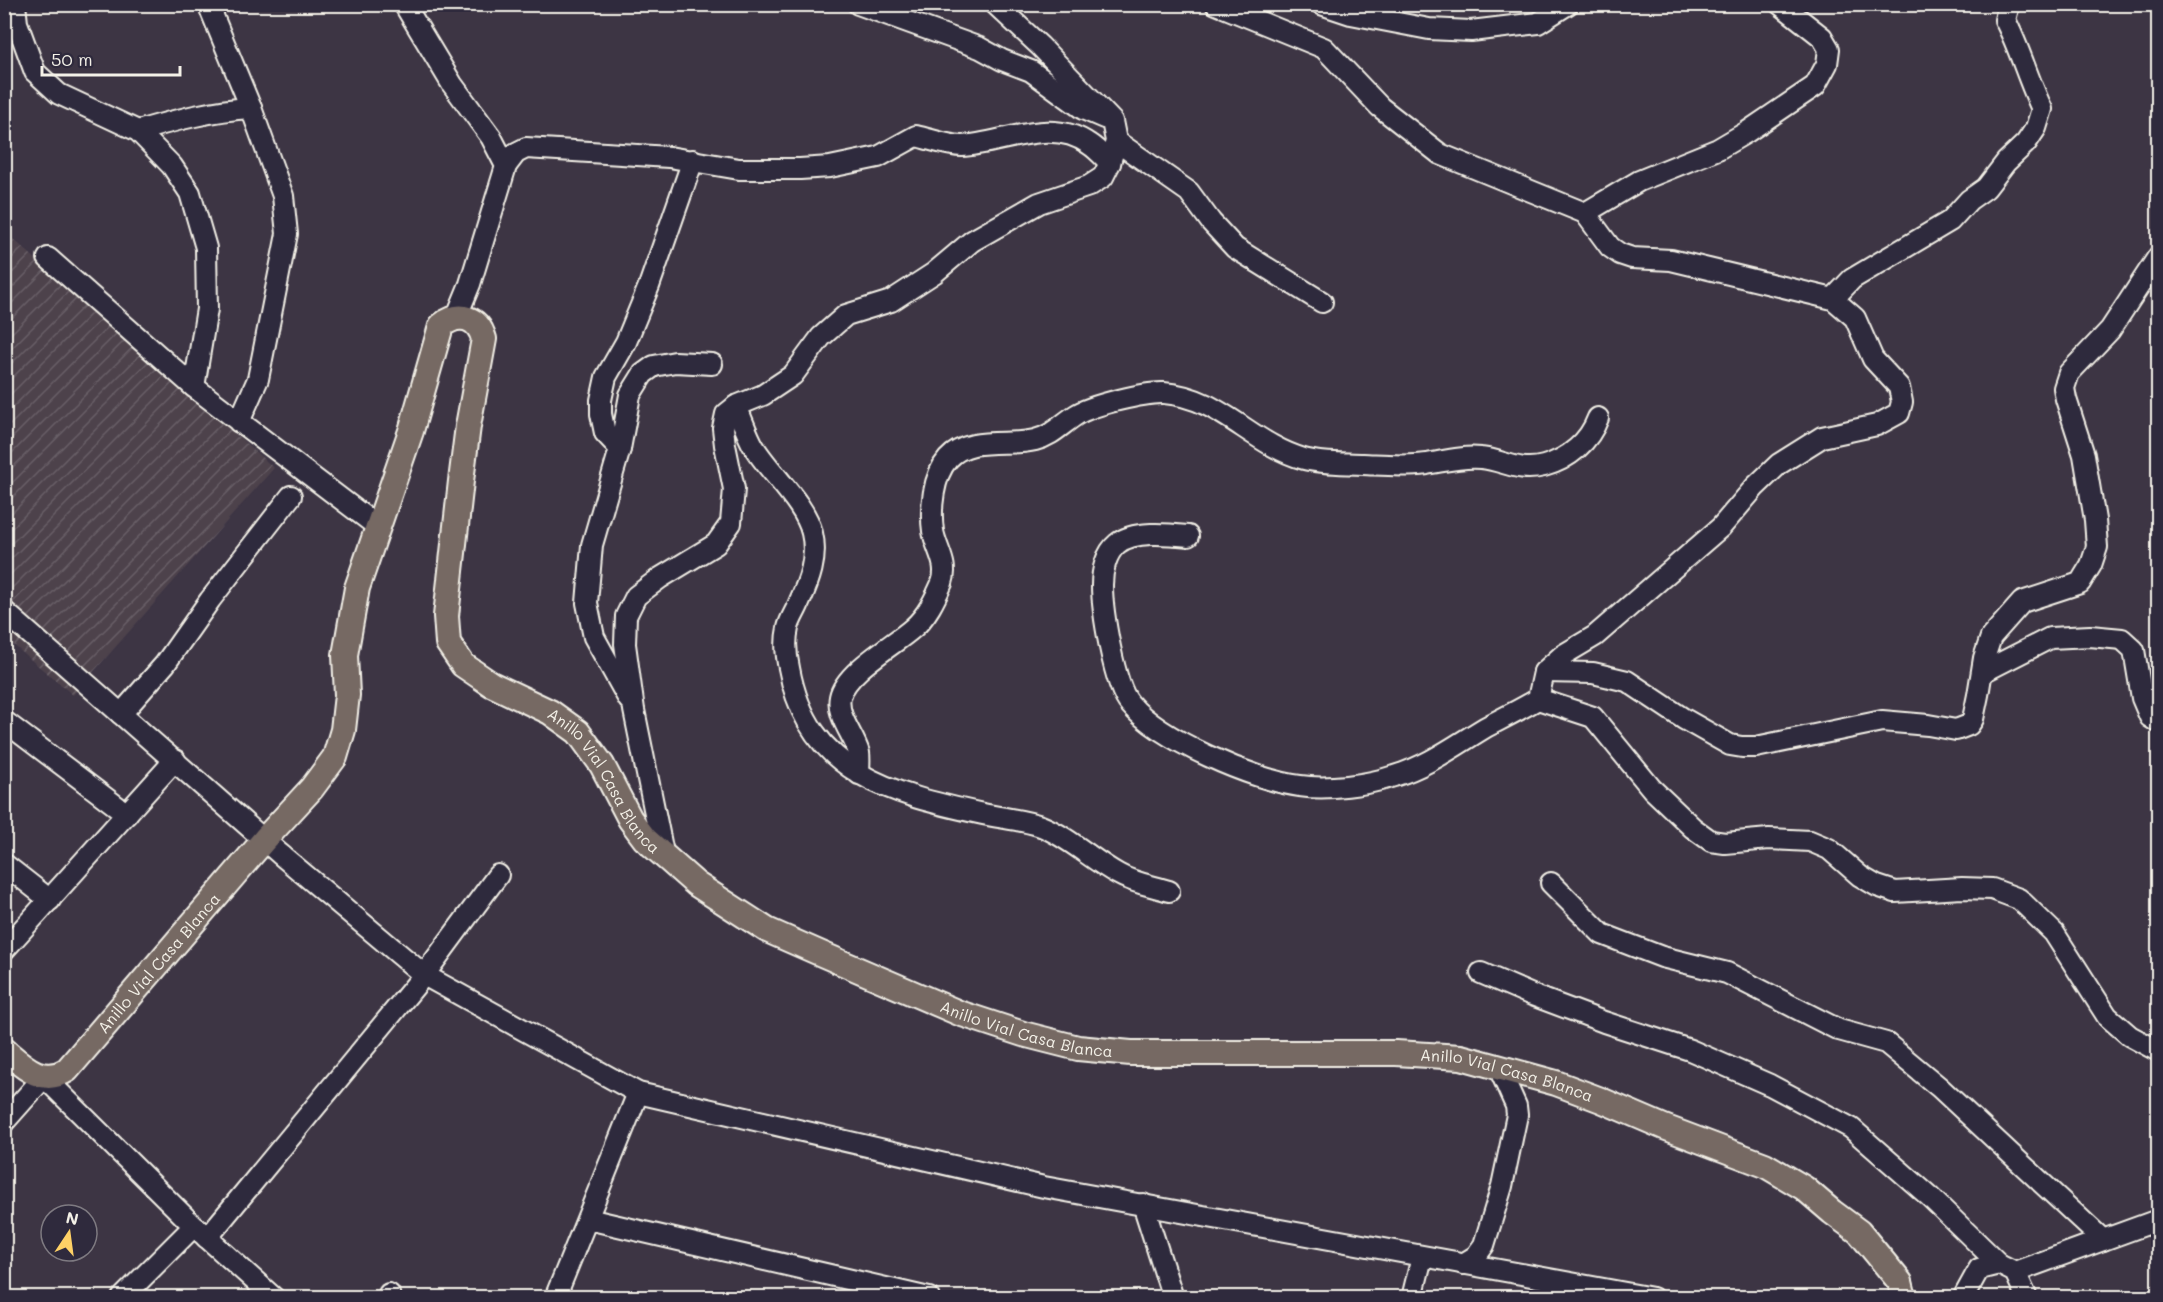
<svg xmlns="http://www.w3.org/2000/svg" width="2163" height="1302" font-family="Mali,sans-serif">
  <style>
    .industrial { fill: url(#industrial-furrows) }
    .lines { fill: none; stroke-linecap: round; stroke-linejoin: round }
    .minor-casing { stroke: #f4f1e8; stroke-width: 24 }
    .major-casing { stroke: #f4f1e8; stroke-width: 28 }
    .minor { stroke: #2f2a3d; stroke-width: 20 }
    .major { stroke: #766964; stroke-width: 24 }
    .labels { text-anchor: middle; stroke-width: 6; stroke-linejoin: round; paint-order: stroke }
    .street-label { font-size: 16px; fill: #f4f1e8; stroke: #2f2a3d }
  </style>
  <defs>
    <pattern id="industrial-furrows" width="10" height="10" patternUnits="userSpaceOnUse" patternTransform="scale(1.5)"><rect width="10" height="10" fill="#4d424c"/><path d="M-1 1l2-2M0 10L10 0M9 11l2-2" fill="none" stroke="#675e66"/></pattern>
  </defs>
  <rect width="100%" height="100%" fill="#3d3544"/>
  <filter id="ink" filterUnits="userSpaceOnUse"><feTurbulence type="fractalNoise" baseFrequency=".0167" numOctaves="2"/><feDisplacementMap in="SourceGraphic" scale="12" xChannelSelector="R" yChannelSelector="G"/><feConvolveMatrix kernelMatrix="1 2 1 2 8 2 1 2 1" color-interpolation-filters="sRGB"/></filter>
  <g filter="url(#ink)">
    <polygon class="industrial" points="4,231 274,468 73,695 5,638"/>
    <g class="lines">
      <defs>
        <g id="minor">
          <polyline points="15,4 17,23 35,72 59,94 138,131 172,166 190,193 206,248 207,309 194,387"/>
          <polyline points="208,4 251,108 283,196 287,234 258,379 239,422"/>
          <polyline points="404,4 452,84 491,137 506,166 470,284 456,318"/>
          <polyline points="858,4 980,48 1002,60 1031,71 1083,109 1104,118"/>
          <polyline points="1321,4 1351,14 1429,29 1471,31 1538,23 1568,4"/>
          <path d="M138,131C176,120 212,110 251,108"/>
          <polyline points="1116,141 1189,192 1211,222 1235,248 1322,302"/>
          <path d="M506,166L516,153L526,148L669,157L739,169H800L830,167L878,157L916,136C930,139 948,146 962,146C1003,144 1051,116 1089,144C1097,149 1103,156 1110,163"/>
          <polyline points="1585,213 1639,181 1718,149 1747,132 1815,86 1827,64 1829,49 1822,37 1780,4"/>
          <polyline points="48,258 194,387 378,527"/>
          <path d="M1833,299L1852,279L1950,221L1969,200L1986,188L2006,162L2026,143L2036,128L2042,109C2028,80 2020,49 2005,20L2009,4"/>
          <path d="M736,406C742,419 747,435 754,447C770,473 806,505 812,533C818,558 809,581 799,603C796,611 790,619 788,628C785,641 786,655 789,668C808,774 892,794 983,814C1002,818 1023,820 1041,826C1069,837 1092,860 1118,874C1133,883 1153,886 1169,891"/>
          <polyline points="620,449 605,433 601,414 601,400 606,377 626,342 649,286 693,160"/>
          <path d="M1188,536C1169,534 1133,530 1117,544C1106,553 1102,571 1102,585C1102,610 1114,686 1130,704C1160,740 1253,780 1300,786C1327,790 1368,785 1394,776C1428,766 1456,745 1486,727C1503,718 1521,709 1538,699L1544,672L1563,655L1595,636L1721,527L1755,487L1779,464L1822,437L1877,425L1899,413L1902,402L1899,387L1873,359L1855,318L1833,299L1671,260L1632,258L1620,254L1610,247L1585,213L1440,154L1380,107L1324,48L1216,4"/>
          <polyline points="4,611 280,854 424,975 638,1093 1044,1187 1653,1298"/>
          <polyline points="1544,672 1593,673 1627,681 1684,719 1730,745 1742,747 1756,747 1882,721 1928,725 1956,730 1969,725 1973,719 1978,695 1984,658 1991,637 2022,602 2080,583 2091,565 2097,547 2095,520 2084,455 2066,399 2064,388 2069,373 2110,330 2158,257"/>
          <polyline points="1983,672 2050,638 2090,636 2122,639 2134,650 2142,698 2150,717 2158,722"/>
          <polyline points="1538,699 1593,717 1652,789 1693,828 1711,841 1725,843 1769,839 1810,841 1829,849 1860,876 1877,886 1895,892 1962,888 1992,889 2019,899 2054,933 2107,1016 2130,1036 2158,1051"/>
          <polyline points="629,700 594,637 587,603 592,545 620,449 630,395 643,374 654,366 675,362 712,364"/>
          <polyline points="121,714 165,664 210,600 291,496"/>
          <polyline points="4,721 127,814"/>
          <path d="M859,774C859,767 860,759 859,753C854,735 836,716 840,697C845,672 894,645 913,628C927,616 935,599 942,583C949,564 936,549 933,531C930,509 933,476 948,459C970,435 1007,447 1035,440C1052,436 1062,424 1076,415C1091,405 1147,392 1164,393C1220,397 1251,444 1304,459C1323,464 1343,463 1363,464C1385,465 1406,467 1427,464C1445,461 1463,456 1481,458C1504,460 1518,473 1544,466C1569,459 1589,442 1598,418"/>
          <polyline points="664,858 634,710 625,644 626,616 636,596 660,578 716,544 731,523 734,489 725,445 723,428 726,414 736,406 763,395 793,375 821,337 846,315 891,301 934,273 972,241 1039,203 1089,186 1103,177 1110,163 1116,141 1112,121 1040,46 995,4"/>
          <polyline points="4,864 50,900"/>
          <polyline points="1551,883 1602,934 1662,957 1727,973 1839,1030 1886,1043 1939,1087 2103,1240"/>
          <polyline points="4,950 175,760"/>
          <polyline points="1481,973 1532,995 1604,1022 1690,1050 1770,1085 1851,1128 1930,1197 1999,1264"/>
          <polyline points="4,1122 44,1077 194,1226 274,1298"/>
          <polyline points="1143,1204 1173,1298"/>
          <polyline points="588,1219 929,1298"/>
          <polyline points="207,1238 424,975 498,875"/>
          <polyline points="1463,1264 1476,1256 1484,1245 1502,1186 1517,1115 1516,1106 1498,1066"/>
          <polyline points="2015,1272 2158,1220"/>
          <polyline points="389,1294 390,1298"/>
          <polyline points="122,1298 194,1226"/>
          <polyline points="555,1298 638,1093"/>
          <polyline points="1412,1298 1422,1257"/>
          <polyline points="1963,1298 1979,1269 1999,1264 2015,1272 2027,1298"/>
        </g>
        <g id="major">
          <path id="s1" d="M4,1050C23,1066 42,1086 67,1070L265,839L312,788L335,757L343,730L347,695L345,655L357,588L411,431L441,326C459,311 478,317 484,339L468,426L461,481L446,616L448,643L463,665L491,684L550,712L578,732L602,765L630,819L645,839L696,884L767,930L824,955L959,1013L1023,1034L1078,1048L1131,1053H1396L1461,1057L1556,1083L1601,1100L1664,1127L1765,1165L1804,1188L1832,1212L1859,1232L1900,1282L1904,1298"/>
        </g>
      </defs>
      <use href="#minor" class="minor-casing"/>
      <use href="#major" class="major-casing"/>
      <use href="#minor" class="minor"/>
      <use href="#major" class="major"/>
    </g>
  </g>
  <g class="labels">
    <g class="street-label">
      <text dy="6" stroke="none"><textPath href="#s1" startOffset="1508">Anillo Vial Casa Blanca</textPath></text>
      <text dy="6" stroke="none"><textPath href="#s1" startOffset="213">Anillo Vial Casa Blanca</textPath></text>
      <text dy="6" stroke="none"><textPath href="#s1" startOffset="2012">Anillo Vial Casa Blanca</textPath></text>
      <text dy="6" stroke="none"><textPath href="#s1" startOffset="2498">Anillo Vial Casa Blanca</textPath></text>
    </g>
  </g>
  <rect width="2163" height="1302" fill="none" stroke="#2f2a3d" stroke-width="24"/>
  <rect x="12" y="12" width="2139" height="1278" fill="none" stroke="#f4f1e8" stroke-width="2" filter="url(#ink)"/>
  <g transform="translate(69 1233) rotate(13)"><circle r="28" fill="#2f2a3d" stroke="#7e7a81" stroke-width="1.5"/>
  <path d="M0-4.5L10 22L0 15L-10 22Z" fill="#ffd166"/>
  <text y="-9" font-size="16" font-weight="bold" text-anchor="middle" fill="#f4f1e8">N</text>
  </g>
  <path d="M42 66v9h138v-9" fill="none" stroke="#f4f1e8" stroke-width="3"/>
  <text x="51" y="66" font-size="18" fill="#f4f1e8" stroke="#2f2a3d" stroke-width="4.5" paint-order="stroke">50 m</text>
</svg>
